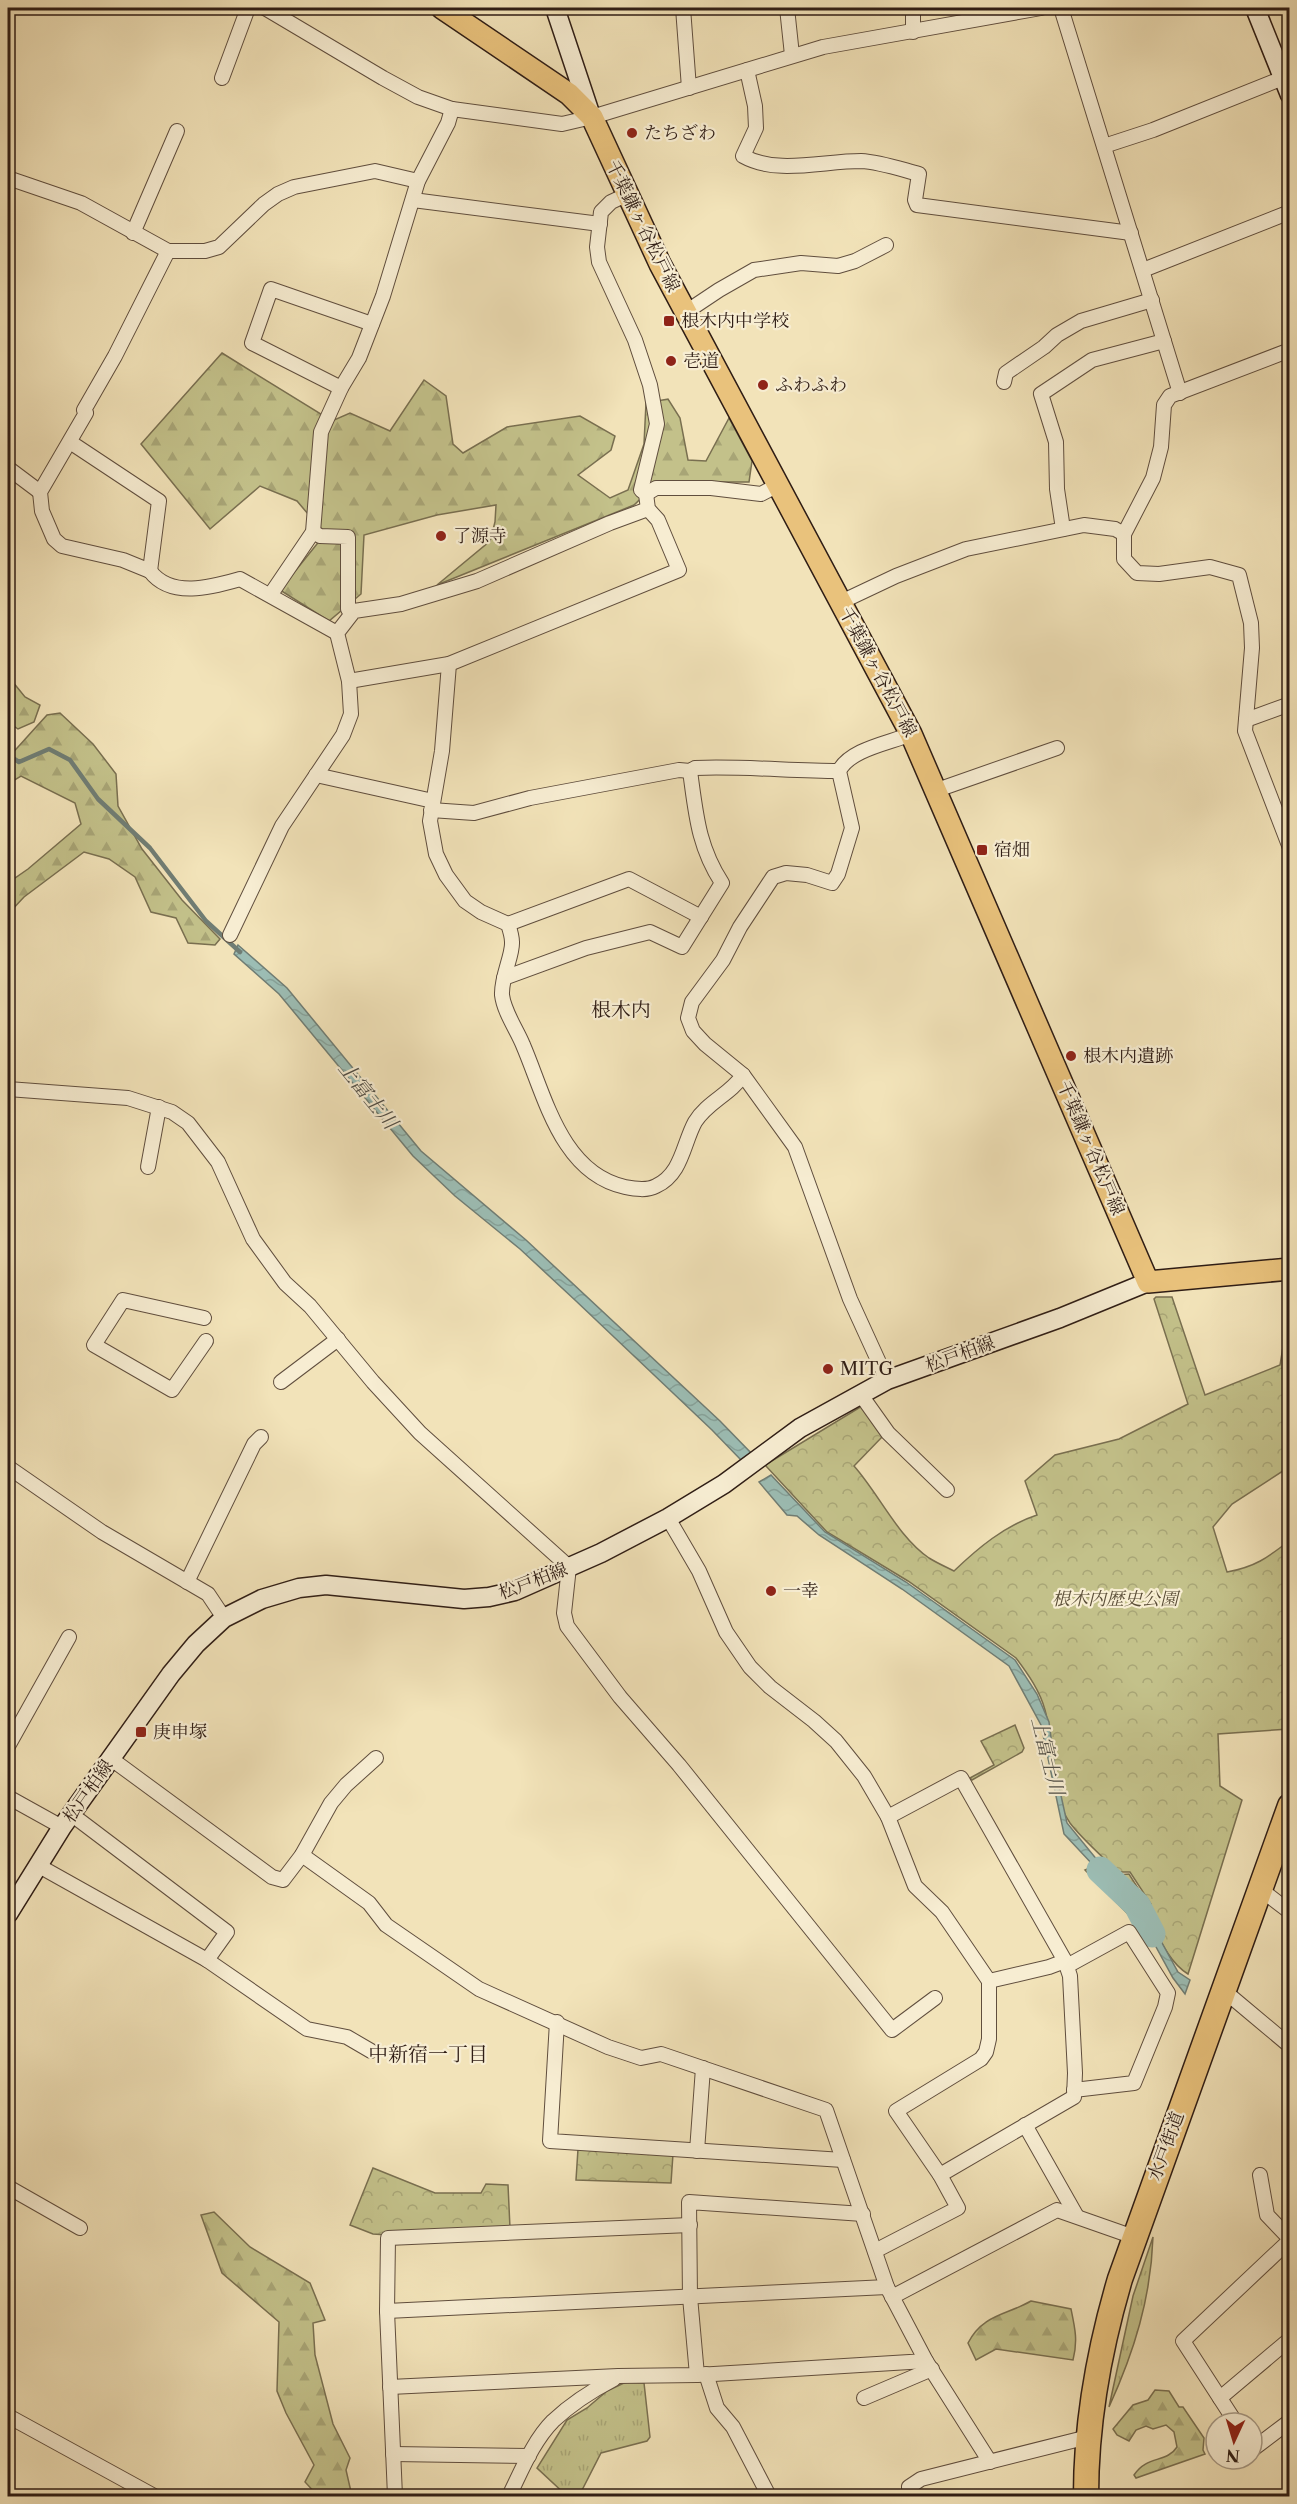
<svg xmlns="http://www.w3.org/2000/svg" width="1297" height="2504" font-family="'Libre Caslon Text','Noto Serif JP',serif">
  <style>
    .grass { fill: url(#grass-tufts); stroke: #796f50; stroke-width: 1.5 }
    .forest { fill: url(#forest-firs); stroke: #796f50; stroke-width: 1.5 }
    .park { fill: url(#park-crowns); stroke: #796f50; stroke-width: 1.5 }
    .water { fill: url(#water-waves); stroke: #707d74; stroke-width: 1.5 }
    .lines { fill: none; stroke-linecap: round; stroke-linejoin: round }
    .stream { stroke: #707d74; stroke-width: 4.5 }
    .river { stroke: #9cbdb4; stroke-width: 27 }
    .street-casing { stroke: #604e3e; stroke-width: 16 }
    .secondary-casing { stroke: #2f1d15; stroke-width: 21 }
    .primary-casing { stroke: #2f1d15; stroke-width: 24 }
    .highway-casing { stroke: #2f1d15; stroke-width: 27 }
    .street { stroke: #f7edd2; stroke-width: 14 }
    .secondary { stroke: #f7edd2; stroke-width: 18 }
    .primary { stroke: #e9c27c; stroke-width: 21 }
    .highway { stroke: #e9c27c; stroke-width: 24 }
    .poi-dot { fill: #8f2418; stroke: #f7edd2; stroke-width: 2 }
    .labels { text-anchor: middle; stroke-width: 4.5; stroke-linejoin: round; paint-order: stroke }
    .poi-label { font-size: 18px; fill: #2f1d15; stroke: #f7edd2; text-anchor: start }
    .street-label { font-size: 18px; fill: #2f1d15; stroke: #f7edd2 }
    .park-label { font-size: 18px; font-style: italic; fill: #5b4e38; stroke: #f7edd2 }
    .neighbourhood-label { font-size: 20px; fill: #2f1d15; stroke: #f7edd2 }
    .water-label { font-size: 20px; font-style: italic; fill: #504d45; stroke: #f7edd2 }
  </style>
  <defs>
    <pattern id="grass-tufts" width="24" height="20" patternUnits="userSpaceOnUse" patternTransform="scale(1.5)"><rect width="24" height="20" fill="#c3c18a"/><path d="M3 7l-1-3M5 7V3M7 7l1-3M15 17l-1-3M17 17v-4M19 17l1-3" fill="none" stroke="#a8a576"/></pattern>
    <pattern id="forest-firs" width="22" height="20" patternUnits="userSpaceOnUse" patternTransform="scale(1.5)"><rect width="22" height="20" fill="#c3c18a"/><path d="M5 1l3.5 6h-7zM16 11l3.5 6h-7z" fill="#a8a576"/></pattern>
    <pattern id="park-crowns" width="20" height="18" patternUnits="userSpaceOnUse" patternTransform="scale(1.5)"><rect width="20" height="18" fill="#c3c18a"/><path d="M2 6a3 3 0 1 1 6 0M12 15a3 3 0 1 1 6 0" fill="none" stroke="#a8a576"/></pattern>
    <pattern id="water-waves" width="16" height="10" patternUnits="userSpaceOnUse" patternTransform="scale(1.5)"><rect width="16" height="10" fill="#9cbdb4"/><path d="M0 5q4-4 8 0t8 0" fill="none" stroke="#87a29a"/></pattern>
  </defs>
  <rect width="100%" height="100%" fill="#f2e3b9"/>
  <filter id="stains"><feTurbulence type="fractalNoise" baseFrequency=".00333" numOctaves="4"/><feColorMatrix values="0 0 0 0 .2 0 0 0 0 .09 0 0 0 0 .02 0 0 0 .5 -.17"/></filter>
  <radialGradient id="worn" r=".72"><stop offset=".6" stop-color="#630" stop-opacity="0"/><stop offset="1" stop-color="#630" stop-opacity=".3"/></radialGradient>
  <g class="grass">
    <path d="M1153,2237C1151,2298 1134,2352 1109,2407L1133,2296Z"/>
    <polygon points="626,2382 644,2383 650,2437 647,2441 601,2453 579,2496 567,2496 537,2468 567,2420 587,2408 607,2391"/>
  </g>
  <g class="forest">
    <polygon points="222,353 332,421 350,413 390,431 424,380 446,396 453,444 463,453 507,427 580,416 615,436 611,450 578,475 610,498 628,490 644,444 646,403 668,399 680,418 688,460 706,461 729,418 752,461 749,482 658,482 634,505 437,585 490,541 495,522 496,505 437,515 364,535 361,594 329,621 280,590 325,534 297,501 260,486 210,529 141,444"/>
    <polygon points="8,676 25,697 40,705 34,722 18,729 8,722"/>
    <polygon points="60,713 93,744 116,774 118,806 142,849 182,900 220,939 215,945 188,943 176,918 151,912 135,877 109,859 84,852 24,897 8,914 8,883 28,869 81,824 75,803 21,776 8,784 8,758 47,715"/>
    <polygon points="214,2212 250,2247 310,2283 325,2320 313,2323 315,2355 333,2424 350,2458 346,2470 352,2496 318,2496 305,2482 314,2465 286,2413 277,2391 279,2322 222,2273 201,2215"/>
    <path d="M1031,2301L1071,2309C1075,2328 1078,2341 1073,2360L996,2349L976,2360L968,2343C983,2314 1007,2315 1031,2301Z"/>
    <path d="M1155,2390L1169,2391L1179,2407H1183L1204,2438L1203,2450L1205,2454L1136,2478L1134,2475C1147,2455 1167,2463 1177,2447L1174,2432L1166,2425L1153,2429L1146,2426L1136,2430L1129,2441L1117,2435L1113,2429L1133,2405L1148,2400Z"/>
  </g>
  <g class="park">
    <path d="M1156,1297H1172L1205,1395L1280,1365L1284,1341L1289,1338V1467L1232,1504L1213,1527L1227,1572C1255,1567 1267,1558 1289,1541V1729L1218,1734L1220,1786L1242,1800L1188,1974C1168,1962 1158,1935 1147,1914L1151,1904L1130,1872H1118C1104,1858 1081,1838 1070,1823C1048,1791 1055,1746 1045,1710C1040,1691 1028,1674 1016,1658L908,1581L827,1532L765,1465L862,1406L883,1436L854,1466C879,1494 898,1537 929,1558C937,1563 946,1567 954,1571C978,1548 1004,1526 1037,1515L1025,1481L1055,1455L1119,1439L1188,1404L1154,1299Z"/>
    <polygon points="1015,1725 1024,1748 1022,1752 972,1780 970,1778 994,1765 981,1741"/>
    <polygon points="1105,1861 1117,1875 1129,1874 1148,1904 1127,1913 1085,1870"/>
    <polygon points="578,2149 673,2154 671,2183 576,2180"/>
    <polygon points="373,2168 435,2193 481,2193 486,2184 508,2185 510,2228 388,2235 373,2234 350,2225"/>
  </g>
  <g class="water">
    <polygon points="238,945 287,988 421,1151 526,1240 720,1421 752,1454 742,1461 712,1430 576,1301 520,1249 455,1196 413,1156 279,994 234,954"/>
    <polygon points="771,1475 825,1532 906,1582 1015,1660 1037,1694 1049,1722 1055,1768 1067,1823 1111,1877 1129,1893 1123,1897 1064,1834 1041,1725 1009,1666 902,1589 819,1535 797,1516 787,1515 759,1482"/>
    <polygon points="1139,1901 1178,1972 1190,1980 1185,1994 1173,1978 1137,1912 1129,1908"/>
  </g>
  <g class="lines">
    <polyline class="stream" points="8,755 19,762 49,749 70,760 98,799 150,848 206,921 240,952"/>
    <polyline class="river" points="1100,1870 1137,1905 1152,1934"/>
    <defs>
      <g id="street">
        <polyline points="265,8 383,78 418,97 452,109 562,124 592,117 823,47 1041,8"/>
        <polyline points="683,8 689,88"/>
        <polyline points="787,8 792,55"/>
        <polyline points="1061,8 1180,393"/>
        <polyline points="913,32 913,8"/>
        <path d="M747,70L755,106L756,128L743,156C777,175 822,161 861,161C880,162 900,169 919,174L915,200L917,205L1131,233"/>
        <polyline points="222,78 248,8"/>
        <polyline points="1104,146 1153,130 1283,78"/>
        <polyline points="8,178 81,203 168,251 205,251 219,247 264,204 278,194 294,187 375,171 418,181"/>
        <polyline points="413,200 600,224"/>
        <polyline points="133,233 177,131"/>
        <polyline points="1143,270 1290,212"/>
        <polyline points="686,312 719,290 754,270 801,263 838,266 855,261 886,245"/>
        <polyline points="1290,350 1170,396 1164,405 1161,447 1153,478 1124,534 1124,559 1137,573 1159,574 1210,567 1239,575 1251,623 1252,648 1245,731 1290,848"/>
        <polyline points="1004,382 1006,373 1044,347 1057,335 1081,321 1152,300"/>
        <polyline points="341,388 252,343 271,289 372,324"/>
        <polyline points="70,442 159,501 150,571 123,560 62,546 54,539 42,511 40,492 86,413 84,410 115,356 168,251"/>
        <polyline points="8,468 40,492"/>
        <polyline points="646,494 656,488 711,488 761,494 778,485"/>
        <polyline points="1063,529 1057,489 1056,442 1041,394 1092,360 1164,341"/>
        <polyline points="313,532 320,536 348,537 348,609 351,614"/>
        <path d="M150,571C171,599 212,587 240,579L337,633"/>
        <polyline points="271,594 313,532 321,432 341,388 359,358 383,296 418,181 448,123 452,109"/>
        <polyline points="841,602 896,576 966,549 1084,525 1115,529 1124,534"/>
        <path d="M449,664L442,751L430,821L436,854L446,875L465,901L481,912L508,924C510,930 512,936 512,942C513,955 501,977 502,995C504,1012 517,1030 523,1045C545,1096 561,1173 625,1187C635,1189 647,1191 656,1186C682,1174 683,1144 695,1122C707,1102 731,1094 743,1075"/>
        <polyline points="349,681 449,664 679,570 658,520 648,509 646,494 641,490 657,424 650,385 635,340 599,262 597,247 601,212 611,202 626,195"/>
        <polyline points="1246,720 1290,704"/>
        <polyline points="316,775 433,801"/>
        <polyline points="937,790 1057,748"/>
        <path d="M431,810L474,813L530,798L679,770L690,771L695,768C743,766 791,771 839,771"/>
        <polyline points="508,924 629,879 701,917"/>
        <polyline points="230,935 282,826 343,735 351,714 349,681 337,633 354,611 401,604 477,581 610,523 648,509"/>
        <path d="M504,978L586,948L650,932L682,947L722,883C698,846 696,814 690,771"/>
        <polyline points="8,1089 128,1098 172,1112 188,1123 218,1162 253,1239 285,1283 310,1306 373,1382 420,1433 569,1567 564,1613 567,1626 620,1697 679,1765 892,2030 935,1998"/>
        <polyline points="148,1167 159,1107"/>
        <polyline points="204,1318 123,1300 94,1345 172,1390 206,1341"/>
        <path d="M887,1380L850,1299L795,1147L743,1075L705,1044L693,1031L688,1018L692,1002L723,960L740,927L773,877L786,873L807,875L832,883L838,874L852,828L839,771C850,749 890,743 911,734"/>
        <polyline points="281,1382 338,1339"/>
        <polyline points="861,1395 888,1433 947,1490"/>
        <polyline points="8,1467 102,1532 208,1594 224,1618"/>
        <polyline points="668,1518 699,1571 726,1632 750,1667 770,1687 814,1721 836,1741 864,1776 888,1817 915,1886 942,1912 989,1981 989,2039 986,2052 981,2059 896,2111 940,2175 958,2208 875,2251"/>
        <polyline points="187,1582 254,1444 261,1437"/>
        <polyline points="8,1746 69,1637"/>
        <polyline points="110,1758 272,1877 283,1880 302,1855 331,1803 346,1785 376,1758"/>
        <polyline points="8,1797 62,1827"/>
        <polyline points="71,1814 227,1932 207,1960"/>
        <polyline points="888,1817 961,1778 1065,1961 1070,1976 1075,2073 1074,2097 940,2175"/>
        <polyline points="302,1855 369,1903 386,1925 479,1989 608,2047 641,2058 661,2054 826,2110 887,2287 926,2361 697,2375 618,2376 390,2387"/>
        <polyline points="39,1866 207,1960 307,2029 347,2037 371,2051"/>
        <polyline points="1260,1889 1290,1912"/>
        <polyline points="1067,1966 1129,1932 1168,1993 1165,2007 1134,2083 1074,2090"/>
        <polyline points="989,1981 1049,1967 1065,1961"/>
        <polyline points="1222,1989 1290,2046"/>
        <polyline points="557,2022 550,2141 843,2160"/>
        <polyline points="1025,2125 1076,2215"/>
        <polyline points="697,2151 703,2068"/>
        <polyline points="1260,2175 1267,2215 1290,2239"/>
        <polyline points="8,2187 80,2228"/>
        <polyline points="892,2297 1057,2210 1134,2237"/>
        <polyline points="387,2311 887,2287"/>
        <polyline points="926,2361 990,2462"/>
        <polyline points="706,2374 717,2408 733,2427 769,2496"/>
        <polyline points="697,2375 690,2297 689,2202 863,2214"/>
        <polyline points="864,2398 932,2369"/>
        <polyline points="1220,2398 1290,2339"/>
        <polyline points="8,2416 154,2496"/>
        <polyline points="1236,2423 1183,2341 1290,2240"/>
        <polyline points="1252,2447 1253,2449 1290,2421"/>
        <polyline points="393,2454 529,2456"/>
        <polyline points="395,2496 387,2311 388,2238 690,2225"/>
        <path d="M509,2496C521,2472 533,2441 553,2421C571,2404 593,2390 614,2379"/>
        <polyline points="911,2496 909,2487 921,2479 1088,2437"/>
      </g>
      <g id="secondary">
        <polyline points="555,8 591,116"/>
        <polyline points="1255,8 1290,95"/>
        <polyline points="8,1914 62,1827 171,1674 196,1644 224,1618 262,1599 299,1588 326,1585 464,1599 489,1597 515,1591 601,1553 668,1518 724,1484 800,1428 887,1380 1060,1318 1148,1282"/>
      </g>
      <polyline id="primary" points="442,8 569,94 592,117 660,264 911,734 1148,1282 1290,1269"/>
      <path id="highway" d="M1086,2496C1086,2422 1099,2350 1120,2279L1290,1806"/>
    </defs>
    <use href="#street" class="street-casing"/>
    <use href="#secondary" class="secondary-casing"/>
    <use href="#primary" class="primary-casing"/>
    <use href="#highway" class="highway-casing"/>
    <use href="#street" class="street"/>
    <use href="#secondary" class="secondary"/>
    <use href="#primary" class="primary"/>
    <use href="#highway" class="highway"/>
  </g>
  <g class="poi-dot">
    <circle cx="632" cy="133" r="6"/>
    <rect x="663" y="315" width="12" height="12" rx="3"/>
    <circle cx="671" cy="361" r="6"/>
    <circle cx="763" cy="385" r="6"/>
    <circle cx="441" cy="536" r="6"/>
    <rect x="976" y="844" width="12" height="12" rx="3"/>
    <circle cx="1071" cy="1056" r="6"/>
    <circle cx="828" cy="1369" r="6"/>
    <circle cx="771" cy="1591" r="6"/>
    <rect x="135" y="1726" width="12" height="12" rx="3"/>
  </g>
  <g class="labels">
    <g class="poi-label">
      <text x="644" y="139">たちざわ</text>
      <text x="681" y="327">根木内中学校</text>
      <text x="683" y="367">壱道</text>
      <text x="775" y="391">ふわふわ</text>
      <text x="453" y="542">了源寺</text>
      <text x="994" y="856">宿畑</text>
      <text x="1083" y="1062">根木内遺跡</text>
      <text x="840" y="1375">MITG</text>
      <text x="783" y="1597">一幸</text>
      <text x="153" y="1738">庚申塚</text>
    </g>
    <g class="street-label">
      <text transform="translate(643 226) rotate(64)" y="6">千葉鎌ヶ谷松戸線</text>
      <text transform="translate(878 672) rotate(62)" y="6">千葉鎌ヶ谷松戸線</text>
      <text transform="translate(1091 1148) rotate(67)" y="6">千葉鎌ヶ谷松戸線</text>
      <text transform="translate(960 1354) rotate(-20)" y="6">松戸柏線</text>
      <text transform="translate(533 1581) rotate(-21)" y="6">松戸柏線</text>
      <text transform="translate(88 1791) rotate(-55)" y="6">松戸柏線</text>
      <text transform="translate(1166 2146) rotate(-70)" y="6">水戸街道</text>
    </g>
    <g class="park-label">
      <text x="1115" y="1605">根木内歴史公園</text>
    </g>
    <g class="neighbourhood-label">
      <text x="621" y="1017">根木内</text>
      <text x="428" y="2061">中新宿一丁目</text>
    </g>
    <g class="water-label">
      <text transform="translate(368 1095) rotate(51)" y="7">上富士川</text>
      <text transform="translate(1048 1756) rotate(76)" y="7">上富士川</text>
    </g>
  </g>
  <rect width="1297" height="2504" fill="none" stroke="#f2e3b9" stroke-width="30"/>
  <rect x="9" y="9" width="1279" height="2486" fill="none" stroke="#2f1d15" stroke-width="3"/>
  <rect x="15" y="15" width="1267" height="2474" fill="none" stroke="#2f1d15" stroke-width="1.5"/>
  <g transform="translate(1234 2441) rotate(184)"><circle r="28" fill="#f7edd2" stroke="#a79a86" stroke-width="1.5"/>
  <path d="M0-4.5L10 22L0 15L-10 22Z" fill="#8f2418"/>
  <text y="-9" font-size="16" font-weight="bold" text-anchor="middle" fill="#2f1d15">N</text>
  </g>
  <rect width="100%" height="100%" filter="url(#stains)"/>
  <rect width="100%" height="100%" fill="url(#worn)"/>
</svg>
